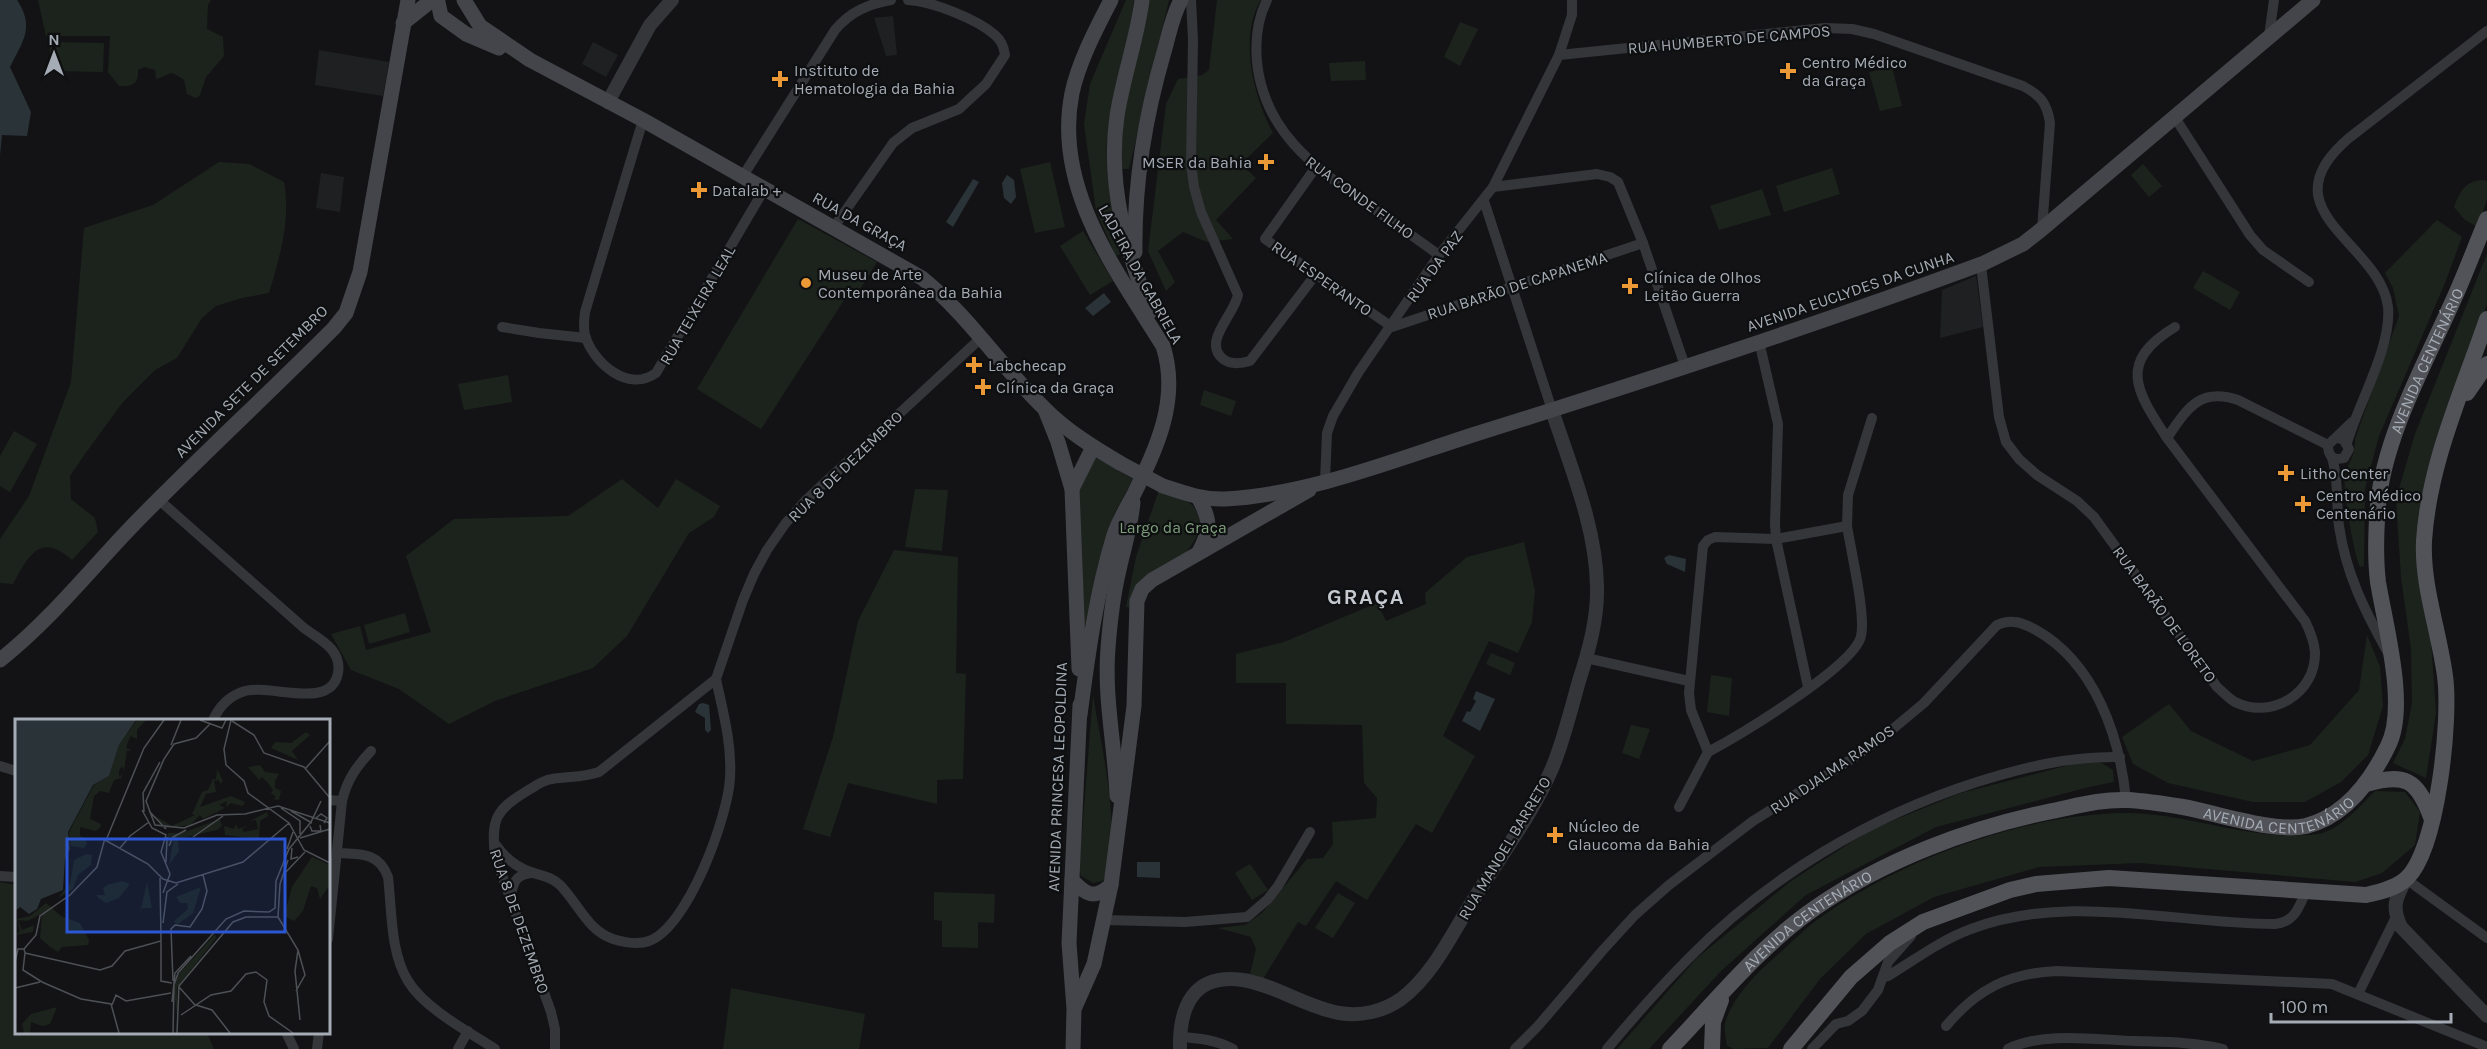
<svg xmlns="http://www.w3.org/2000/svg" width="2487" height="1049" font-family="Karla,sans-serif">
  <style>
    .built { fill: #1f2022 }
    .green { fill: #1c231c }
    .water { fill: #2a3338 }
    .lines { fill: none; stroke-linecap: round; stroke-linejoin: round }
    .minor { stroke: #34363a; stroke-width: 10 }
    .tertiary { stroke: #34363a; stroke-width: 14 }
    .secondary { stroke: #43454a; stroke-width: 15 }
    .primary { stroke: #515359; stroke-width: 16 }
    .secondary-bridge { stroke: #43454a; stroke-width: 15 }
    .poi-dot { fill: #ea9936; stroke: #0e0f10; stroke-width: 2 }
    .labels { text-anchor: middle; stroke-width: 4.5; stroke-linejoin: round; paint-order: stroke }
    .street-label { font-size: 16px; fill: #a5acb5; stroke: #0e0f10 }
    .poi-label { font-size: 16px; fill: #a5acb5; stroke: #0e0f10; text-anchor: start }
    .park-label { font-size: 16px; fill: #7f9f7d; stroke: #0e0f10 }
    .district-label { font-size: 22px; font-weight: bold; letter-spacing: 1.5px; fill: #c6cad1; stroke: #0e0f10 }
    .inset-road { fill: none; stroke: #4d5055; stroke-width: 1.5 }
    .view { fill: #2b57d4; fill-opacity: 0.15; stroke: #2b57d4; stroke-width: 3 }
    .inset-edge { fill: none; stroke: #a5acb5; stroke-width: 3 }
  </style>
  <rect width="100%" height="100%" fill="#131315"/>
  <g class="built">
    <polygon points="893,16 897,55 886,56 874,18"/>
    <polygon points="593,42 618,55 606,77 582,64"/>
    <polygon points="319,50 389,62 383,96 315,85"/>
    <polygon points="321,173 344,177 340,212 316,208"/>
    <polygon points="1976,276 1983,327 1940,338 1942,290"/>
  </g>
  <g class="green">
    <path d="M38,0H211L208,5L207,29L223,37L224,56L206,77L200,95L196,98L187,94L184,80C167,68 172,75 156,79L155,70L145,67L138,70C139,84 132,87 119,86L108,72L110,36H46Z"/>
    <path d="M1126,0H1134C1129,44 1113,87 1108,131C1103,172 1113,213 1122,253L1116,256L1096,211L1084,124L1090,84Z"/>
    <polygon points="1149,0 1169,0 1129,169 1119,169 1124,101"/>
    <path d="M1217,0H1261C1238,37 1254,98 1273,133L1241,164L1256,178L1216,220L1233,239L1207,242L1183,232L1158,251L1175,282L1166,291L1148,251L1166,104L1178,79L1202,75L1209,70Z"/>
    <polygon points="1460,22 1478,29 1460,66 1444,57"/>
    <polygon points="50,42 104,43 103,72 50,71"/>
    <polygon points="1365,61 1366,80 1331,81 1329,63"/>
    <polygon points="1892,67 1902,106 1880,111 1869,72"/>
    <path d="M219,162L249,164L284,182C291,220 280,256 269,293L242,298L216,306L202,318L177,358L155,370L123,402L85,454L70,476L71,499L95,518L98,532L72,560C40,532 29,555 13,584L0,583V539L29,496L71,382L84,228L153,205Z"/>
    <polygon points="1050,162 1065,227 1035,233 1020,169"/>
    <polygon points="2143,164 2162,186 2149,197 2131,175"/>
    <polygon points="1832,168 1840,194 1784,212 1776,186"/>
    <path d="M2483,180L2487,181V199L2478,227L2465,220L2454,207C2460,191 2465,181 2483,180Z"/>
    <polygon points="1762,189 1771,215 1719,230 1710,206"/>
    <polygon points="798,219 877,262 856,296 846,297 761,429 697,389"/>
    <path d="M2437,220L2462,237L2445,283L2379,436L2365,489L2364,566L2360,567C2354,555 2342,487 2345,475C2349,459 2355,459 2355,439L2399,316L2393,288L2385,273Z"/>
    <polygon points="1083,231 1113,281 1090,295 1060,246"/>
    <polygon points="2487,254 2487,304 2429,468 2431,641 2436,713 2426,778 2393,763 2405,739 2412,703 2411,649 2401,577 2396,499 2415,434"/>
    <polygon points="2203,271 2240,292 2230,310 2193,288"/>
    <polygon points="508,375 512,402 464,410 458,384"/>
    <polygon points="1204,390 1236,401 1231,416 1200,405"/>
    <polygon points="14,431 37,444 10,492 0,486 0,456"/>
    <polygon points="1094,456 1133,479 1114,514 1083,635 1079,492"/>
    <polygon points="622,479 658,508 676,479 720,506 714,517 689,533 627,636 593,668 495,701 449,724 399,689 351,670 331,634 360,626 366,650 431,632 406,556 454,519 568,516"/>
    <path d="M1160,487C1194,500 1215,517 1187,551L1134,608L1126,607L1136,557Z"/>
    <polygon points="915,489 948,490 942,551 905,547"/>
    <polygon points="1524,542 1535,591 1532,622 1518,653 1489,641 1443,736 1475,756 1432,833 1416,824 1367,900 1336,881 1306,926 1298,922 1263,979 1250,974 1256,949 1251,937 1218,928 1245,925 1262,913 1307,859 1323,858 1333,844 1332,822 1376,818 1377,798 1364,783 1362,725 1286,724 1286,683 1236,683 1236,654 1284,642 1377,603 1386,621 1426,604 1425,593 1467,557"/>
    <polygon points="894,550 958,557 956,673 966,674 963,779 937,780 937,804 848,783 830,837 803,829 833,737 858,621"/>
    <polygon points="405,613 410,632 369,644 364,625"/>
    <polygon points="2367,635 2380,667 2383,706 2368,755 2341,782 2305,802 2253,802 2168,783 2133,764 2122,737 2169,704 2191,731 2253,761 2310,745 2359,690"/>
    <polygon points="1491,653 1515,663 1510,675 1486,664"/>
    <polygon points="1711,675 1732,678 1729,716 1707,712"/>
    <path d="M1093,695C1100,740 1125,843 1103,881L1093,883L1081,876L1079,869Z"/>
    <polygon points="1631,725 1650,729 1639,759 1622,753"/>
    <polygon points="2081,762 2100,762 2113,770 2114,782 2089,787 1936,827 1806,895 1721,971 1649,1049 1617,1049 1697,958 1791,881 1870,830 1961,793"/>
    <path d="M2375,791L2405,792L2420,812L2415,845L2382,873L2355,882L2140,863L2039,867L1934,897L1866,934L1820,979L1768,1048L1734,1049L1727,1046C1726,1038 1723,1027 1726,1020C1736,992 1761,969 1783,950C1794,940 1805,929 1817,920C1899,860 2024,814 2125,813C2191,813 2253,843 2318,834C2339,831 2361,805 2375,791Z"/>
    <polygon points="1250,864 1268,890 1252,900 1235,873"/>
    <polygon points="0,882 16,885 16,1032 207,1033 214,1049 0,1049"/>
    <polygon points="934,892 995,894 994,923 978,922 978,948 942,947 942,921 934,920"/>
    <polygon points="1338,893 1355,903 1333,938 1315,928"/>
    <polygon points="731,988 865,1014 859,1049 723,1049"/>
  </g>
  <g class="water">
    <path d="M0,0H17C35,27 23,41 10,67L31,112L27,136L2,135L0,155Z"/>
    <polygon points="1007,175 1014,180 1016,197 1011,204 1004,198 1002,183"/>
    <polygon points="973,179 979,182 953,227 946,222"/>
    <polygon points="1104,293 1111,302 1093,316 1085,308"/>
    <polygon points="1669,555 1686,559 1685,572 1667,564 1664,558"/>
    <polygon points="1476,691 1495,699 1480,731 1462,721 1467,711 1470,712 1476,701 1473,699"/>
    <polygon points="703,703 709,705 711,730 708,733 705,730 705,718 695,712 699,704"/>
    <polygon points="1137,862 1160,862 1160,878 1137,877"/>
  </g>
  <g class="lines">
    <g class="minor">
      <path d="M1191,0L1193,40L1191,163L1194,187L1201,212L1238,295C1234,315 1202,342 1223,359C1231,365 1240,364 1250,361L1316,274"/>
      <path d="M1267,0C1257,20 1255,40 1257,62C1264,131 1313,166 1364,202C1389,219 1414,237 1439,255"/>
      <polyline points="2269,36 2274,0"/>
      <path d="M1559,55L1825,28L1852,29L1874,34L2023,86C2041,96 2047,103 2050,123L2042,229"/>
      <polyline points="2174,116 2250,235 2263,250 2309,282"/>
      <path d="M643,120L585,312C584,320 583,327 585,335C593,363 628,393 656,373L765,188"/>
      <polyline points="1316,167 1265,239 1392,327 1643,243"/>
      <path d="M743,176L835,30C850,12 868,4 891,0"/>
      <polyline points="1493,187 1597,174 1610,177 1618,182 1643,243 1685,366"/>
      <polyline points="1484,201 1552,410"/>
      <path d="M834,227L893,143L912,128L959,109L986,84L1005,55C1004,47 1001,40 995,35C977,19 931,1 908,0"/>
      <path d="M1981,265L1999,417L2006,442L2019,459L2037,475L2077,501L2094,517L2217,687C2223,692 2229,699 2235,702C2271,720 2316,694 2315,652C2314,641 2310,631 2305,621L2167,438C2187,409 2199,387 2238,400L2328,445"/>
      <polyline points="502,327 539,333 586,338"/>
      <polyline points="1759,341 1778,424 1775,524 1776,539 1808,687"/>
      <path d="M2167,438C2136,391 2117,362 2175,327"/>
      <path d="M2337,438L2343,439L2349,449L2344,458C2333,461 2328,456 2328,445L2352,422"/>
      <path d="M2347,443C2358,404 2392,347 2388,307C2380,242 2263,211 2349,138L2487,31"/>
      <path d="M2332,458C2339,480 2336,503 2339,526C2346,574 2364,609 2387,651"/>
      <polyline points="1325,481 1327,433 1333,416 1358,373 1439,255 1493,187 1559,55 1572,15 1572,0"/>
      <path d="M158,499L304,628C320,640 342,649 338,673C331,712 268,682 242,692C228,697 219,707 213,720"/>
      <path d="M1847,526C1851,551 1866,615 1861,636C1855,666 1738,736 1708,752L1691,710L1689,693L1703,546L1708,540L1715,537L1776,539Z"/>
      <polyline points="1847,526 1848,495 1872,418"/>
      <polyline points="1586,658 1689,681"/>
      <polyline points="0,766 16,771"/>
      <polyline points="328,800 342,801"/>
      <polyline points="1679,807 1708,752"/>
      <path d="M496,845C505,858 516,867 531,872C541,876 551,876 560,885C578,903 587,930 613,939C623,942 639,945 649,941C688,927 728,817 730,778C732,743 723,712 716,679"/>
      <path d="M337,853C360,854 379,852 388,877C392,910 390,952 408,981C424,1008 469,1032 495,1049"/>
      <polyline points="0,876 16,877"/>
      <polyline points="2406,879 2487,938"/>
      <path d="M511,896C513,882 516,875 531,873"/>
      <polyline points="1103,920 1185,922 1247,917 1268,899 1278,886 1310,832"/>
      <path d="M328,939L342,801C347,780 356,767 371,751"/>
      <path d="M1883,977L1888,976C1916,959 1941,940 1971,929C2068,892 2175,924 2275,924C2295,922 2299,907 2306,891"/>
      <polyline points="2358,994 2396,917"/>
      <path d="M1946,1026C1977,989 2009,973 2057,971L2332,984L2487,1047"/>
      <polyline points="286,1032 294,1049"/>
      <path d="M1180,1037C1199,1038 1216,1040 1233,1049"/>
      <polyline points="317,1049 319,1032"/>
      <polyline points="458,1049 468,1031"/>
      <path d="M555,1049V1029L551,1012L495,856C491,820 495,810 527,791C535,786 543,780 552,779C569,776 582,778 599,772L716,679L743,600L754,574L767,550L785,524L805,501L982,337"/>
      <path d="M1515,1049L1538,1026L1603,950L1635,915L1669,885L1753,821L1855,757L1894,728L1924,703L1997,625C2011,618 2023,623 2036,630C2095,663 2120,737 2126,800"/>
      <path d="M1607,1049C1633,1018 1660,987 1689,958C1768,877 1870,816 1977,782C2025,767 2070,756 2120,757"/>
      <polyline points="1812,1049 1836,1024 1848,1021 1862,1011 1878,990 1888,962 1911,936"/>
      <path d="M2008,1049C2043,1031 2098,1040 2136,1041C2165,1042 2195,1042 2223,1049"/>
    </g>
    <g class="tertiary">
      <polyline points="608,102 650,25 672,0"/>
      <path d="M2406,879C2396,897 2391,907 2401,927L2487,1016"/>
      <path d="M1180,1049C1179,1007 1193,973 1243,980C1275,985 1306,1007 1339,1013C1361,1017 1384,1011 1401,999C1433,975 1451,935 1472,902C1499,858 1533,814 1553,766C1564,739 1571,709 1579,681C1589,650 1598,618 1597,586C1596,526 1570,466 1552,410"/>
    </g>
    <g class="secondary">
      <path d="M464,0L480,26L530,60L643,120L922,278C969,316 1001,367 1045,409C1067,431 1093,447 1120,463"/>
      <path d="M1142,0C1137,39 1123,77 1117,116C1107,185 1126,248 1150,312"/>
      <polyline points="438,2 441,16 466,34 499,48"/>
      <polyline points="403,23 432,0"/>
      <path d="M1135,252C1134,184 1145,117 1164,52C1169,35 1172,16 1181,0"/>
      <polyline points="1046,412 1058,442 1072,489 1079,669"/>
      <path d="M1163,486C1184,493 1203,500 1225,499C1313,494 1399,458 1482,432C1651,379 1819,324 1984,263L2023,244L2042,229L2313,0"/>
      <polyline points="1072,489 1093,447"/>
      <path d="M1198,497C1211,520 1211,529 1199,552"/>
      <path d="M0,660C52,619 92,567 138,520C202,455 269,393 334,328L346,313L360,272L408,0"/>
      <path d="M1080,715C1088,654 1096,594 1114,535C1119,520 1127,507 1134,494C1157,447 1180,399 1163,346C1116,270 1053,188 1072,93C1079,61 1096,29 1111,0"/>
      <path d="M1117,796C1115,746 1104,698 1108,648C1110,622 1113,595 1119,570C1124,547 1131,526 1133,502"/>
      <path d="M1072,880C1086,895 1094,900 1111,885"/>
      <polyline points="1075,1007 1094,964 1111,885 1134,706 1137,601 1142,589 1152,580 1309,490"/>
      <polyline points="1073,1049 1074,1009 1069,943 1080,705"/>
    </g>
    <g class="primary">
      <polyline points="2467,393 2487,364"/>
      <path d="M2366,784C2405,773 2417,779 2431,817"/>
      <path id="s1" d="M1670,1049C1716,1001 1760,946 1815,908C1884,860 1969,828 2052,811C2077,806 2101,799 2127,800C2145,801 2165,804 2183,807C2216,813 2273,833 2306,826C2345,816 2371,781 2388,746C2408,707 2385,625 2378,582C2375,557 2376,530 2378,505C2384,437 2425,364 2452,303C2465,275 2475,247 2487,219"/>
      <polyline points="1712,1049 1713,1022 1721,1000"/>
      <path d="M1791,1049L1851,977L1890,943L1923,922L2010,890L2036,884L2109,878L2366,895C2380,892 2397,888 2407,878C2438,848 2451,718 2445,676C2439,631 2422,586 2424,541C2429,463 2462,392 2487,319"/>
    </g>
    <polyline class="secondary-bridge" points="1120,463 1163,486"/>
  </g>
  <g class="poi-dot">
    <path d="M1785 62h6v6h6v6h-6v6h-6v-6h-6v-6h6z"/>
    <path d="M777 70h6v6h6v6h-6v6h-6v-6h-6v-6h6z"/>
    <path d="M1263 153h6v6h6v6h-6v6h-6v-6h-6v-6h6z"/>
    <path d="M696 181h6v6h6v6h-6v6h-6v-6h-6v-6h6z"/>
    <circle cx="806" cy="283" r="6"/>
    <path d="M1627 277h6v6h6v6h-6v6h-6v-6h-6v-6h6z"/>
    <path d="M971 356h6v6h6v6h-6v6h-6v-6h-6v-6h6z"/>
    <path d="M980 378h6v6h6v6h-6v6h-6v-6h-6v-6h6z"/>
    <path d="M2283 464h6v6h6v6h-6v6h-6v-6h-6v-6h6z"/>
    <path d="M2300 495h6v6h6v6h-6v6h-6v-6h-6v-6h6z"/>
    <path d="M1552 826h6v6h6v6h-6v6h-6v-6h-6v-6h6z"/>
  </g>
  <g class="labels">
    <g class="street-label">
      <text transform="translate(1729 39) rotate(-5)" y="6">RUA HUMBERTO DE CAMPOS</text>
      <text transform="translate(1360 197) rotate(36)" y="6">RUA CONDE FILHO</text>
      <text transform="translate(860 221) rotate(29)" y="6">RUA DA GRAÇA</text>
      <text transform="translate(1434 266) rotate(-54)" y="6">RUA DA PAZ</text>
      <text transform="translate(1141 274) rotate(61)" y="6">LADEIRA DA GABRIELA</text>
      <text transform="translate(1322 278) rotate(35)" y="6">RUA ESPERANTO</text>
      <text transform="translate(1517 285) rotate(-18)" y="6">RUA BARÃO DE CAPANEMA</text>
      <text transform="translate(1850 291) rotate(-19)" y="6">AVENIDA EUCLYDES DA CUNHA</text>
      <text transform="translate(697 305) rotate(-60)" y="6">RUA TEIXEIRA LEAL</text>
      <text dy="6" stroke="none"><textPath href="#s1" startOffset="1233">AVENIDA CENTENÁRIO</textPath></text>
      <text transform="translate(251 381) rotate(-45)" y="6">AVENIDA SETE DE SETEMBRO</text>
      <text transform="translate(845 466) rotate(-44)" y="6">RUA 8 DE DEZEMBRO</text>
      <text transform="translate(2165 614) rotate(54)" y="6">RUA BARÃO DE LORETO</text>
      <text transform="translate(1832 769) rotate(-34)" y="6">RUA DJALMA RAMOS</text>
      <text transform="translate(1057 777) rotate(-88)" y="6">AVENIDA PRINCESA LEOPOLDINA</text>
      <text dy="6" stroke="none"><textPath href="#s1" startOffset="693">AVENIDA CENTENÁRIO</textPath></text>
      <text transform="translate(1504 848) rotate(-59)" y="6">RUA MANOEL BARRETO</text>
      <text transform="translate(520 921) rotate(71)" y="6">RUA 8 DE DEZEMBRO</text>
      <text dy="6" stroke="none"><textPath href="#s1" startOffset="189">AVENIDA CENTENÁRIO</textPath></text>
    </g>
    <g class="poi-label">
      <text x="1802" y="68">Centro Médico<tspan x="1802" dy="18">da Graça</tspan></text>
      <text x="794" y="76">Instituto de<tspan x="794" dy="18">Hematologia da Bahia</tspan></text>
      <text x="1252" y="168" text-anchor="end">MSER da Bahia</text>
      <text x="712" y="196">Datalab +</text>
      <text x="818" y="280">Museu de Arte<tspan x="818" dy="18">Contemporânea da Bahia</tspan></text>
      <text x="1644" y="283">Clínica de Olhos<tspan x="1644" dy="18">Leitão Guerra</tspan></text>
      <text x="988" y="371">Labchecap</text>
      <text x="996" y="393">Clínica da Graça</text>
      <text x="2300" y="479">Litho Center</text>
      <text x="2316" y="501">Centro Médico<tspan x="2316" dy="18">Centenário</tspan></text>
      <text x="1568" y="832">Núcleo de<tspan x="1568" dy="18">Glaucoma da Bahia</tspan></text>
    </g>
    <g class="park-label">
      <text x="1173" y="533">Largo da Graça</text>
    </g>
    <g class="district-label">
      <text x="1366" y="604">GRAÇA</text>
    </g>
  </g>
  <g transform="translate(15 719)">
    <rect width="315" height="315" fill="#131315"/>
    <path d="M122,1H131L122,11V20L116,17L114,20L111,29L117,31L112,32L109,52L107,47L104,52V58L108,54L106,59L99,61L94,74L85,72L79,77L75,100L86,105L85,109L81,112L65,108V117L70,119L72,125L69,129L56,127L54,114L59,103L79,66L94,57L104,26ZM291,13L295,16L277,32L283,41L256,29L260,23L276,24ZM245,46L250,53L264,55L260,62V69L266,72L264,81L258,80L261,78L256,74L258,71L253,64L247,58L244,61L233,48ZM202,50L208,62L205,65L204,61L199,62L201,73L191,75L185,88L216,77L230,83L228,87L216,84L211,88L212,82L204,86L210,89L188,100L185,96L175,106L151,109L140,97L157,107L180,96L177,95L187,73L193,71L198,60L201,61ZM252,93L253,97L245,102L244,120L210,116L209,107L219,110L221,105L223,110L235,106L227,110L229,113L243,110L241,101L235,102ZM205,100L207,107L202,111L163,120L164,132L154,146L159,118L155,119L151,135L153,114H167ZM71,135L77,136L76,146L63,156L58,170L43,179L55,164L59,141ZM297,138L315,146V166L305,180L302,169L296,167L288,192L279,202L269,197L277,168ZM107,162L115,165L104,179L91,184L83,179L81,176H90L88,169L92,166ZM132,163L137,189H127L125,194ZM186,168L178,194L162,206L159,202L173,190L172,184H165L161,178ZM31,184L46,197L65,204L74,221L73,226L47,228L43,233L34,227L25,219L27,195L12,202L3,201L7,211L19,206L18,213L1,216L5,212L2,200L15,197ZM200,215L201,219L162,269V296L159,272L162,257ZM42,288L35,305L27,307L16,303L15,314H9L7,305L16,295Z" fill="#1c231c"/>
    <path d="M0,1H121L104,26L94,57L78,66L53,113L55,130L50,140L48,171L26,180L22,190L14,195L5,188L0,192Z" fill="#2a3338"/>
    <path class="inset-road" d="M185,1L207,9L211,1M216,1L209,30L211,46L229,62L233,74L274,104L289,131L315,144M217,2L239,16L249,34L289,48L315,79M195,5L181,19L159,25L149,40L131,82L140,106L169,109L202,96L230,95L263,87L315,104M156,26L166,1M290,50L315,22M266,89L285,102V115M127,91L137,109L151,116L146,133L155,155L148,174M134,92L151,110M276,92L297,104M129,93L128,74L145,43M301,99L306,95L312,99L309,104M295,107L297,112H306L305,106M178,118L208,97M92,119L129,29L149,1M285,119L315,110M90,121L133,145L148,160L161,164L228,143L274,104M154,127L158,118L171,111M105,129L115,117L134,103M277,129L276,140L283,138M272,130L278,113M151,143L152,118M269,155L290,133M263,198L283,231L290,256L281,272M148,204L152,173L163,165M146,222V262L157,264M283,231L280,252L285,301M10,234L8,251L27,263L66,280L96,285L104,314M10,234L85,251L97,247L110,232L146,222L145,159M10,234L9,230L21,216L25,197L55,176L82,148L90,119M0,243L3,230H9M158,262L156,210L160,206L175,208L187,190L192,172L188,156M164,268L180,286M0,269L25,263M157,283L160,254L176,237M97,286L101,276L111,282L156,274M181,286L197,291L215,314M166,296L196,276L216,272L231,255L241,253L252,261L249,283L254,297L278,314M158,314L159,266L163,254L211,200L229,192L254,193L260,189L261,162L274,130L296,103L306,82M162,314L164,267L218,203L231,198H263L265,165L273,141"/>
    <path class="view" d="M52,120H270V213H52Z"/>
    <rect width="315" height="315" class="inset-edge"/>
  </g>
  <g transform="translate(54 54)" stroke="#0e0f10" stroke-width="4.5" paint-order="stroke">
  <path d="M0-4.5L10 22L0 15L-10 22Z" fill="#a5acb5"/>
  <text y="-9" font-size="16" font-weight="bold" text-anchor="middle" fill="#a5acb5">N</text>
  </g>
  <path d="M2271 1013v9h180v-9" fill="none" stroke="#a5acb5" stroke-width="3"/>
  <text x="2280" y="1013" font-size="18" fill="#a5acb5" stroke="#0e0f10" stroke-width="4.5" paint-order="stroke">100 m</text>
</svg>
